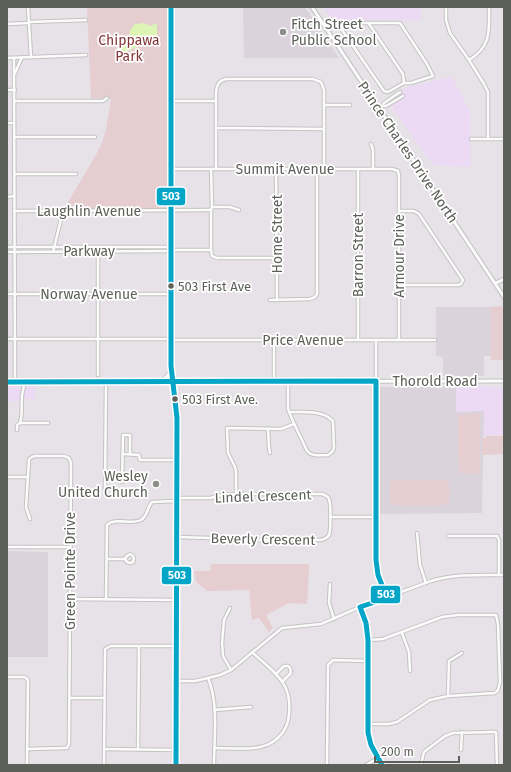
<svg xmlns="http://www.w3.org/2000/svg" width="511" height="772" font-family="'Fira Sans',sans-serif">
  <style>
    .commercial { fill: #ecd9f4 }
    .education { fill: #dad3dc }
    .green { fill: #e5cdd0 }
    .water { fill: #dcf5b4 }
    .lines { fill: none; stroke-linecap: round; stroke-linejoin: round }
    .minor-casing { stroke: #c3c3c2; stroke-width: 4.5 }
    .tertiary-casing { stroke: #c3c3c2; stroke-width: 5 }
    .secondary-casing { stroke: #c2c2c2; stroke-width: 5 }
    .minor { stroke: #fbfbfc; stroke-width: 2.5 }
    .tertiary { stroke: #fbfbfc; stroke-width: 3 }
    .secondary { stroke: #fbfbfc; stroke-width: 3 }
    .bus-1-casing { stroke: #fff; stroke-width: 8 }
    .bus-1 { stroke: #05a5c8; stroke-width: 5 }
    .poi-dot { fill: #8d8e8a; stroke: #fff; stroke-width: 1.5 }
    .bus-dot { fill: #5c6058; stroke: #fff; stroke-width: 1.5 }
    .labels { text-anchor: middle; stroke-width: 3.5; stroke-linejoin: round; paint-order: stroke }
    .bus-label { font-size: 13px; fill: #5c6058; stroke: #fff; text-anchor: start }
    .poi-label { font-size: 14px; fill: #5c6058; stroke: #fff; text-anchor: start }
    .park-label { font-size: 14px; fill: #823536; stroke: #fff }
    .street-label { font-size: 14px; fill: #5c6058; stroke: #fff }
    .line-badge { stroke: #fff; stroke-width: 1.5 }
    .badge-label { font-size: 11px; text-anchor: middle; font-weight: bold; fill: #fff }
  </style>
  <rect width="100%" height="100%" fill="#e7e2e8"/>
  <g class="commercial">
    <polygon points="324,7 421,7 421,20 333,20"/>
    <polygon points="452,77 470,112 471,167 433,165 386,99 407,87"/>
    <polygon points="456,384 504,388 504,435 484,435 483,412 456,412"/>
    <polygon points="7,386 35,386 35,399 20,399 20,401 7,401"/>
  </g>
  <g class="education">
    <polygon points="243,7 305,7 339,58 244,58"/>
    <polygon points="436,307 491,307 491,356 484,356 484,376 443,376 443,357 436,356"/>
    <polygon points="456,384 456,412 484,411 482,513 379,514 379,387 443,387"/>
    <polygon points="7,551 48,552 48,657 7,657"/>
  </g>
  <g class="green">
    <polygon points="87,7 169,7 169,206 166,208 64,209 96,155 101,145 106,130 111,99 91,98"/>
    <polygon points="502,306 504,312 504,360 491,360 491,307"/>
    <polygon points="480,414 480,473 459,473 458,415"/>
    <polygon points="486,433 486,436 504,436 504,454 482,455 482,438 486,438"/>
    <polygon points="394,480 445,480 449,483 449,502 445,505 394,505 390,502 390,482"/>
    <polygon points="211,564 309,564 307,604 289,603 266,615 273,628 269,632 259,618 252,620 249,590 207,591 196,582 194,571 210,571"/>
  </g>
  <polygon class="water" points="144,23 150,26 155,24 157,24 157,38 121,54 119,54 117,49 123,41 129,38 130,30 135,24"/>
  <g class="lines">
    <defs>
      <g id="minor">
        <polyline points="28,7 31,57"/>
        <polyline points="446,7 446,20 450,33 469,60 484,84 488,92 488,139"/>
        <polyline points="29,22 86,20"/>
        <polygon points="352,23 400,23 427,64 433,76 411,83 404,83 388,92 384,91 342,30"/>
        <polyline points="7,24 29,23"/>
        <polyline points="369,24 403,74 404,83"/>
        <polyline points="7,58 86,55"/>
        <polyline points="14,58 15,382"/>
        <path d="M469,60C492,46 489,30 489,7"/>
        <polyline points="15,73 22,57"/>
        <polyline points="7,90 15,90"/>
        <polyline points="15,101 103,101 107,98"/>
        <polyline points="171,101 216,101"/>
        <polyline points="324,105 350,105"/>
        <polyline points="382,106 386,106 403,96"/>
        <polyline points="379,108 382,106 384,103 400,92"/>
        <polyline points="7,123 14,123"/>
        <polyline points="216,128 324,129"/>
        <polyline points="15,137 95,137"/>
        <polyline points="471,139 504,139"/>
        <polyline points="371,144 373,150 373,169"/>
        <polyline points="171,169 392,169 398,171 399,176 399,340"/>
        <polyline points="211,169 212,207 211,210 211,250 212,256 217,258 277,258"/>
        <path d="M216,169V92C217,85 218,81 226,79H313L321,82L324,90V169"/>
        <polyline points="276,169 277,300"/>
        <polyline points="358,169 358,340"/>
        <polyline points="15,174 76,174"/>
        <polyline points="7,197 14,196"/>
        <polyline points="212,207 230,207 239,210"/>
        <polyline points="14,211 211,210"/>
        <polyline points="399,211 414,211 419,214 463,280 461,284 458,285 399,285"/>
        <polyline points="7,247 171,247"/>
        <polyline points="98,247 98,375"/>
        <polyline points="171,250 211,250"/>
        <polyline points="7,252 171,251"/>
        <polyline points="53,252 63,211"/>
        <polyline points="7,294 171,294"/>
        <polyline points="270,300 310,299 315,297 317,294 317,170"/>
        <polyline points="7,339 172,339"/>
        <polyline points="172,340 435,340"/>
        <polyline points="274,340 274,381"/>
        <polyline points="376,340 376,560 378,575 387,598"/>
        <path d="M288,381V409C293,423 301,437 307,451C312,457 321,455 328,455L332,452L334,448L333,421C322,410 304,412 290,412"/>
        <polyline points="20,423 48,423"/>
        <polyline points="268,429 269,447 270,453"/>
        <path d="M17,430V425L20,423C23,414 21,405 22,395C23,391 24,387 24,382"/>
        <polyline points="123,454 139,455 140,460 177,460"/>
        <polyline points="7,477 28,477"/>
        <polyline points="122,482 123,435 130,435 130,454"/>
        <polyline points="105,490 106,382"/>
        <polyline points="236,494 236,472 235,467 228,453 227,428 281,429 294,424"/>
        <path d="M177,498H210L222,495L236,494H322C325,495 328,496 329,499C331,505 331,530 329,535C327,538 325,539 321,540H224L210,538L177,537"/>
        <polyline points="330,517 375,517"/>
        <polyline points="417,533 420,565 426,583"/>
        <polyline points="448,536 497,536 499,540 499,575"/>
        <polyline points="7,547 70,547"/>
        <polyline points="107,559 125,559 127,556 130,554 133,556 134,559 133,562 130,563 127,562 125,559"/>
        <polyline points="330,584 329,603 334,619"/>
        <polyline points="70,599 177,600"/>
        <path d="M106,599L107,525C115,517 131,525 141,520C148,516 147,507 152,502L177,501"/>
        <polyline points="360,607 366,623 368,640 368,733 371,745 382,765"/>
        <polyline points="230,608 224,620 222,643 223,656 231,670"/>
        <polyline points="402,633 409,652 410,671"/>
        <polyline points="276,674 284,666 288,666 290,668 291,673 282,682"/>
        <polyline points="7,677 25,677 28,680 27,765"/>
        <path d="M208,678C219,703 214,739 214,765"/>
        <path d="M177,681H195L208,678L220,675L231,670L282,628L321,624L360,607L431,581C455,574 479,575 504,575"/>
        <polyline points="448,696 449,661 462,653"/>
        <polyline points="69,698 104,698"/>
        <polyline points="214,710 251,707"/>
        <polyline points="368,724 389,724 397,722 430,700 448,696 495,693 498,690 500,682 498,624 496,615 458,615 442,617 383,639 368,640"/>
        <path d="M214,748C229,748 255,751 269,744C278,740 286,730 288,721C295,684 276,674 252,652"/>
        <polyline points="27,749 65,748 67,748 69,744 71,463 69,458 64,456 34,456 29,459 26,507 30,519"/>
        <polyline points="104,749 176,750"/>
        <polyline points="138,750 139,646"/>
        <polyline points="461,750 462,732"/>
        <polyline points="104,765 105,649 111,646 177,646"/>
        <polyline points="327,765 328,665 333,660 368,661"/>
        <polyline points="366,765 378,758"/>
        <polyline points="421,765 424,752 445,736 453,733 493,732 496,732 497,765"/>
      </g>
      <g id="tertiary">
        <polyline points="171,7 171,366 177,418 177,449 176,765"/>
        <polyline points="496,283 504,279"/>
        <polyline points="162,381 172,371"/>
        <polyline points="7,382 504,381"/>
      </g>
      <polyline id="secondary" points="312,7 504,297"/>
    </defs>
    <use href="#minor" class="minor-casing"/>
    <use href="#tertiary" class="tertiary-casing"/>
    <use href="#secondary" class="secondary-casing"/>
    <use href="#minor" class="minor"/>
    <use href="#tertiary" class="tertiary"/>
    <use href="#secondary" class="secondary"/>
    <defs>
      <g id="bus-1">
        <polyline points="171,7 171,366 177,418 176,765"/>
        <polyline points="7,382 376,381 376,560 378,575 387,598 360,607 366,623 368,640 368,733 371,745 382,765"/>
      </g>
    </defs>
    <use href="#bus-1" class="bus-1-casing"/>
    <use href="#bus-1" class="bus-1"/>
  </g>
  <g class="poi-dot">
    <circle cx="283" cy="32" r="4"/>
    <circle cx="156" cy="484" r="4"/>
  </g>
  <g class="bus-dot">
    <circle cx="171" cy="286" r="3.5"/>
    <circle cx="175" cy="399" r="3.5"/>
  </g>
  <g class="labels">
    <g class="bus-label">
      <text x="178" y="291">503 First Ave</text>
      <text x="182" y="404">503 First Ave.</text>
    </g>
    <g class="poi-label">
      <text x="291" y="29">Fitch Street<tspan x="291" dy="16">Public School</tspan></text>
      <text x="148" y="481" text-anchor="end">Wesley<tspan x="148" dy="16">United Church</tspan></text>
    </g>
    <g class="park-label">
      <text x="129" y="45">Chippawa<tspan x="129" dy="16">Park</tspan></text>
    </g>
    <g class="street-label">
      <text transform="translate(408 152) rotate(56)" y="5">Prince Charles Drive North</text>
      <text x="285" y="174">Summit Avenue</text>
      <text x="89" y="216">Laughlin Avenue</text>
      <text transform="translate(277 234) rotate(-90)" y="5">Home Street</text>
      <text x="89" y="256">Parkway</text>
      <text transform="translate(358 255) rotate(-90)" y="5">Barron Street</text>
      <text transform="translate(399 256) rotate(-90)" y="5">Armour Drive</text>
      <text x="89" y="299">Norway Avenue</text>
      <text x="303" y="345">Price Avenue</text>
      <text x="435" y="386">Thorold Road</text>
      <text transform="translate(263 496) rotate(-2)" y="5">Lindel Crescent</text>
      <text transform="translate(263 539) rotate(1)" y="5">Beverly Crescent</text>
      <text transform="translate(70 571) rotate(-90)" y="5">Green Pointe Drive</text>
    </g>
  </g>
  <g class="line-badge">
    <rect x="156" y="187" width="30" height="19" rx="4" fill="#05a5c8"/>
    <rect x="161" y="566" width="31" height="19" rx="4" fill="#05a5c8"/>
    <rect x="370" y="585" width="31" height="19" rx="4" fill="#05a5c8"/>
  </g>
  <g class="badge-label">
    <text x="171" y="200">503</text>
    <text x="177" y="579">503</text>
    <text x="386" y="598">503</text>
  </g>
  <rect width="511" height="772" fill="none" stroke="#5c6058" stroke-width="16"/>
  <path d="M375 756v6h84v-6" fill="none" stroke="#5c6058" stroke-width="2"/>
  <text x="381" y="756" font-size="12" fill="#5c6058" stroke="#ffffff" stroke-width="3" paint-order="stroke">200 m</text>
</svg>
